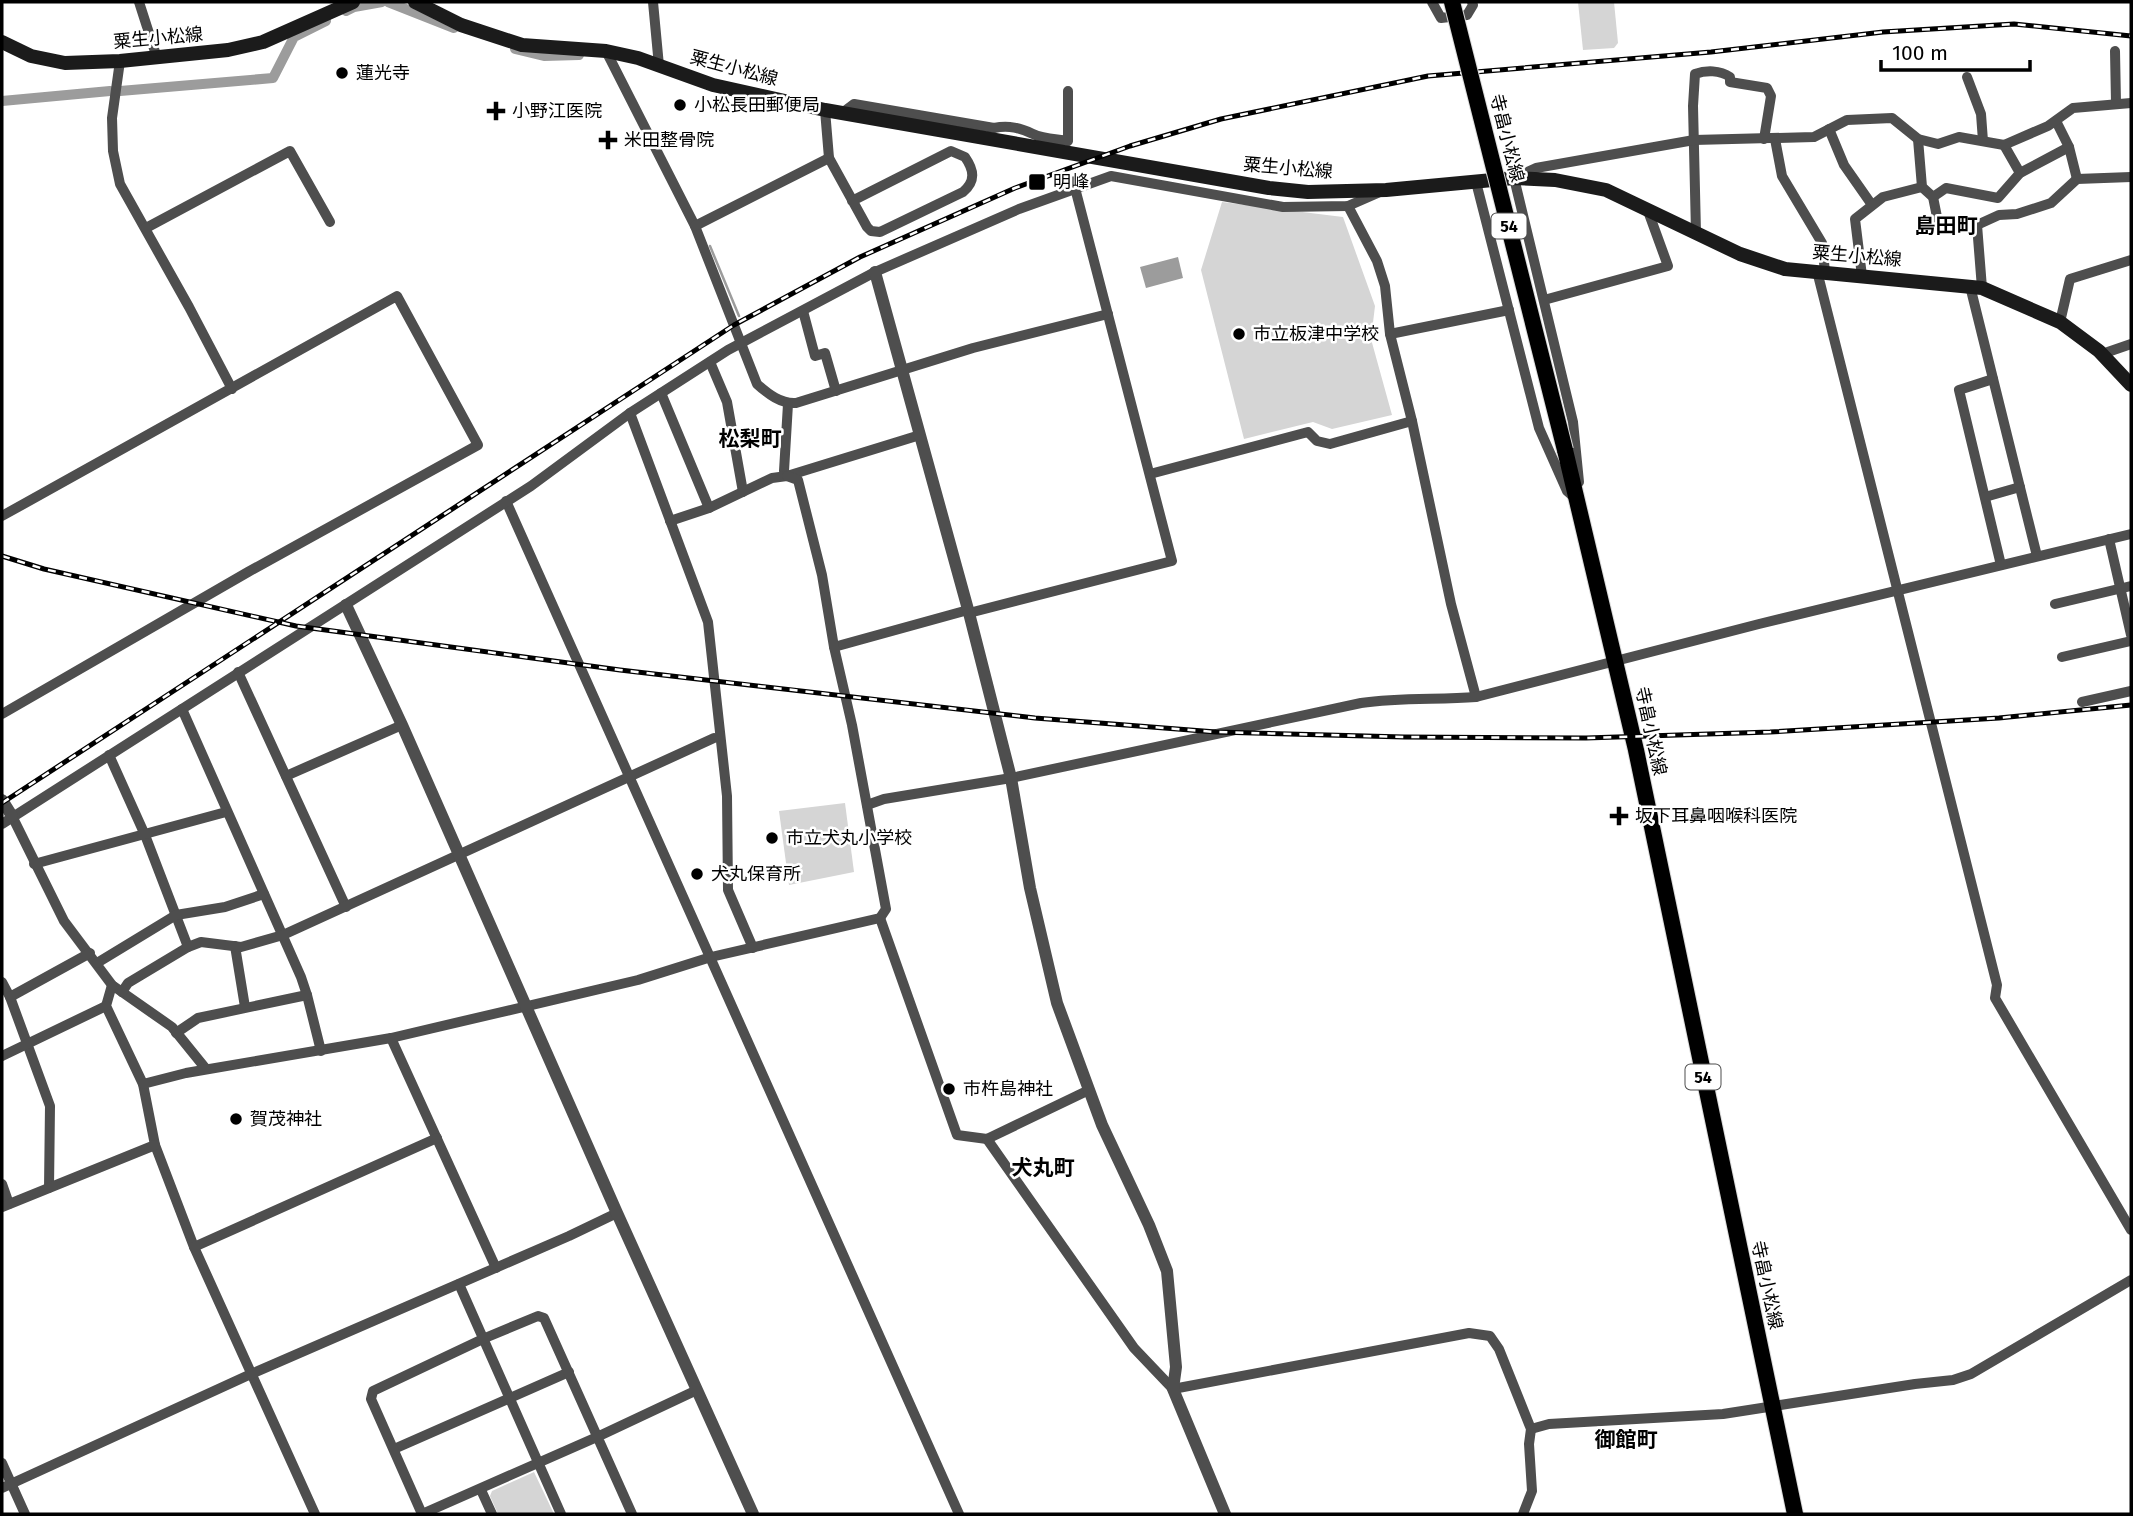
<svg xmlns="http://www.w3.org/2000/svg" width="2133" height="1516" font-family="'Fira Sans','Noto Sans JP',sans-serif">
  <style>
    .green { fill: #d5d5d5 }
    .water { fill: #9c9c9c }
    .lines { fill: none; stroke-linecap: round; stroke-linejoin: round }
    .stream { stroke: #9c9c9c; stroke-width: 2.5 }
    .canal { stroke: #9c9c9c; stroke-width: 10 }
    .primary-casing { stroke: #dbdbdb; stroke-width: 18 }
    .minor { stroke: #4e4e4e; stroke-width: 10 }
    .tertiary { stroke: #4e4e4e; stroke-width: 12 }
    .secondary { stroke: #1b1b1b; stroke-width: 14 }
    .primary { stroke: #000; stroke-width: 16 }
    .rail-casing { stroke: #000; stroke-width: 5 }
    .rail { stroke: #fff; stroke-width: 2.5; stroke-dasharray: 8; stroke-linecap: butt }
    .primary-bridge-casing { stroke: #dbdbdb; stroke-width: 18; stroke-linecap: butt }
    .primary-bridge { stroke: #000; stroke-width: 16 }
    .poi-dot { fill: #000; stroke: #fff; stroke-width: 2.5 }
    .labels { text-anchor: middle; stroke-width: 5; stroke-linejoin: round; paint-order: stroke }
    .shield { fill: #fff; stroke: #4c4c4c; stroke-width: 2 }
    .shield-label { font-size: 16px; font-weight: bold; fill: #000 }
    .street-label { font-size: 18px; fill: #000; stroke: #fff }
    .poi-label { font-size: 18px; fill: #000; stroke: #fff; text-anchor: start }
    .quarter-label { font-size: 21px; font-weight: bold; fill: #000; stroke: #fff }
  </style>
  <rect width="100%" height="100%" fill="#fff"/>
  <g class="green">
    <polygon points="1578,2 1614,2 1618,43 1614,48 1583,50"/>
    <polygon points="1222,202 1343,217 1375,306 1371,339 1392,415 1332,429 1313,422 1244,439 1201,270"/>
    <polygon points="845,803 854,872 789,885 779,811"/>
    <polygon points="534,1472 554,1514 498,1514 490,1496 492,1491"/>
  </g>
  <polygon class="water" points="1178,257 1183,278 1146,288 1140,267"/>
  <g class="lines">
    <polyline class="stream" points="710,246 739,316"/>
    <g class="canal">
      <polyline points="388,2 454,28"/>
      <polyline points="346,11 354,7 382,2"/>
      <polyline points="515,49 544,56 579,55"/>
      <polyline points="120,91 273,78 294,37 326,21"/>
      <polyline points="2,101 110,91"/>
    </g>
    <defs>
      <polyline id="primary" points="1565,450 1636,750 1795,1514"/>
    </defs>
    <use href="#primary" class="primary-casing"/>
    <g class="minor">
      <polyline points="139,2 157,58"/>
      <polyline points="653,2 659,66"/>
      <polyline points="1432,2 1441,18 1467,15 1473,5 1472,2"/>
      <path d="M606,51L695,226L757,384C768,394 781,404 796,403L973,348L1108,314"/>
      <polyline points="2115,51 2116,103"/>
      <polyline points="120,61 112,118 113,151 120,184 189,307 232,389"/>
      <polyline points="1967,77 1981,114 1983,141"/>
      <path d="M825,110L829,158L867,227L871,231L880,232L963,192C976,181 974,170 965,157L951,151L852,201"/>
      <path d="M842,113L854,104L994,128C1009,125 1020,128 1033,134C1043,139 1058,139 1068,141V91"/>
      <polyline points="2056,121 2069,147 2077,179"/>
      <polyline points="1829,129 1844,165 1872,205"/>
      <polyline points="1775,139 1782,176 1822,243 1825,272"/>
      <polyline points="1918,139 1922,187 1933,197 1938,222 1977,225 1999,215 2017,214 2051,203 2077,179 2131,177"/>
      <polyline points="2004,145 2020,173"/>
      <polyline points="1476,182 1539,428 1567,491 1575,498"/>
      <polyline points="1933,197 1946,188 1998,198 2020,173 2069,147"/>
      <polyline points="1348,206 1377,261 1385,286 1390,334 1412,421 1451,604 1476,697"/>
      <polyline points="1977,225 1982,288"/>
      <polyline points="695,226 829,158"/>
      <polyline points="146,228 290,151 330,222"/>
      <path d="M1696,233L1693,106L1695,74C1706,70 1720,70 1730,77V82L1767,88L1771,96L1764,139"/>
      <polyline points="1817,271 1997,985 1995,998 2131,1230"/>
      <polyline points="1862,276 1855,219 1883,197 1922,187"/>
      <polyline points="1970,286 2037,556"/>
      <polyline points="1544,300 1668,266 1648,211"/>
      <polyline points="803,311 815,356 825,353 836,391"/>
      <polyline points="2060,322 2070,279 2131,260"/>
      <polyline points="1390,334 1509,310"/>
      <polyline points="2102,354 2131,344"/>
      <polyline points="710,362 727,402 743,492"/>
      <polyline points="1993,379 1959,390 2001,565"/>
      <polyline points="661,393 709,508"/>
      <polyline points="630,413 708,622 727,796 728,890 753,948"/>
      <polyline points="1150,474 1308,432 1317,441 1330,444 1412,421"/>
      <polyline points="787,476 784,471 788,404"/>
      <polyline points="1579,482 1573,422 1514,178 1536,168 1694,140 1814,137 1847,120 1892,118 1918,139 1938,144 1959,137 2004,145 2048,126 2073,108 2131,103"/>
      <polyline points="1985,497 2020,487"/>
      <polyline points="506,501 959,1514"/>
      <polyline points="2,516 397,296 478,445 248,572 2,714"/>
      <polyline points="670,521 709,508 772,478 787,476 920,435"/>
      <polyline points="2109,539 2131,635"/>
      <polyline points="2055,604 2131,586"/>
      <polyline points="969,613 1172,561 1075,188"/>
      <polyline points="834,647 968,610"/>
      <polyline points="2062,657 2131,641"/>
      <polyline points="238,672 346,907"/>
      <polyline points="2082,702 2131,691"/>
      <polyline points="182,709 301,977 307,995 321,1051"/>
      <polyline points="109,755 145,835 188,947"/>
      <polyline points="286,776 402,725"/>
      <path d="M867,805L884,799L1011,778L1361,703C1400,697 1438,700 1476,697L1759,624L2131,534"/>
      <polyline points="12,816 64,921 112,985 172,1027 206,1069"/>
      <polyline points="2,824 531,486 630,413 728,350 875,272 1019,209 1111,176 1283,207 1348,206 1380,192"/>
      <polyline points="34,864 226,812"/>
      <polyline points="880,918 957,1135 987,1139 1089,1090"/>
      <polyline points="235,946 245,1007"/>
      <polyline points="97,963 176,915 225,907 264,894"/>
      <polyline points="2,982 10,997 50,1106 49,1188"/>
      <polyline points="112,985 106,1006 143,1084 155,1145 194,1247 315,1514"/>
      <polyline points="122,992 128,983 188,947 201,942 241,947 283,935 714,738"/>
      <polyline points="10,997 90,953"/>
      <polyline points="176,1033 198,1018 307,995"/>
      <polyline points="391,1038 496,1268"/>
      <polyline points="2,1056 106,1006"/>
      <polyline points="143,1084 186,1073 391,1038 638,980 711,957 880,918 886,909 852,725 834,647 822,575 798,480 787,476"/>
      <polyline points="987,1139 1134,1348 1173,1389 1469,1333 1490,1336 1499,1349 1531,1429 1529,1444 1532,1491 1523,1514"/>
      <polyline points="2,1184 9,1204"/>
      <polyline points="2,1207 155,1145"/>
      <polyline points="194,1247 437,1138"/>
      <polyline points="459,1284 561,1514"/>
      <polyline points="1531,1429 1549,1424 1723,1414 1915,1384 1953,1380 1971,1374 2131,1280"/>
      <polyline points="394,1449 569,1372"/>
      <polyline points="2,1463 25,1514"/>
      <polyline points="2,1488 251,1374 569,1236 617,1213"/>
      <polyline points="481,1490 492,1514"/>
      <polyline points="632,1514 544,1318 538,1316 485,1338 373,1391 371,1399 422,1514 597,1437 697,1390"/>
    </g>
    <g class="tertiary">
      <polyline points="875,272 969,613 1011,778 1030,888 1057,1003 1102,1125 1149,1225 1167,1271 1176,1367 1173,1389 1225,1514"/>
      <polyline points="346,605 402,725 617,1213 753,1514"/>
      <polyline points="2,800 12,816"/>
    </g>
    <g class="secondary">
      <polyline points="415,2 461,25 522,45 606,51 638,58 713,85 825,110 1269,188 1308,192 1386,190 1514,178 1555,180 1606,190 1740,254 1785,269 1982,288 2060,322 2099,351 2131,385"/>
      <polyline points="2,42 31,56 65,63 120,61 228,50 263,42 353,2"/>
    </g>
    <use href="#primary" class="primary"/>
    <defs>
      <g id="rail">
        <polyline points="2,556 44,569 296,626 620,670 1035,718 1216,732 1404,737 1586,738 1770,732 1999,718 2131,705"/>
        <polyline points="2,803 734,325 860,257 1015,188 1130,146 1221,119 1428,76 1711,52 1883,32 2014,24 2131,36"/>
      </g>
    </defs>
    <use href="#rail" class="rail-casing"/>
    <use href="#rail" class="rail"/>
    <defs>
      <polyline id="primary-bridge" points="1452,2 1565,450"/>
    </defs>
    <use href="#primary-bridge" class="primary-bridge-casing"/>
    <use href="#primary-bridge" class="primary-bridge"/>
  </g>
  <g class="poi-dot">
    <circle cx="342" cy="73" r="7"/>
    <circle cx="680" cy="105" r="7"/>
    <path d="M492.5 100.5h7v7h7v7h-7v7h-7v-7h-7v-7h7z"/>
    <path d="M604.5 129.5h7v7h7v7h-7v7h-7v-7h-7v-7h7z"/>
    <rect x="1028" y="173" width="18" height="18" rx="3.5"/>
    <circle cx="1239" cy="334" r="7"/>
    <path d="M1615.5 805.5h7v7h7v7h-7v7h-7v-7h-7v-7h7z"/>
    <circle cx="772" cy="838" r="7"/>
    <circle cx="697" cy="874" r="7"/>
    <circle cx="949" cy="1089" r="7"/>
    <circle cx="236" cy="1119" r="7"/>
  </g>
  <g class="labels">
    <g class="shield">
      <rect x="1491.5" y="213.5" width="35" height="25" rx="5"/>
      <rect x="1685.5" y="1064.5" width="35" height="25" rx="5"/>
    </g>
    <g class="shield-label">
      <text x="1509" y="232">54</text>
      <text x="1703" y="1083">54</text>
    </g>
    <g class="street-label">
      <text transform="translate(158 38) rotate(-5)" y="6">粟生小松線</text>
      <text transform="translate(734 68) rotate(15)" y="6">粟生小松線</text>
      <text transform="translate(1507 138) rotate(76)" y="6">寺畠小松線</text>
      <text transform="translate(1288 168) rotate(5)" y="6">粟生小松線</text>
      <text transform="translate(1857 256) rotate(5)" y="6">粟生小松線</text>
      <text transform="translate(1651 731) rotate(78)" y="6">寺畠小松線</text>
      <text transform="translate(1767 1285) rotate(78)" y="6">寺畠小松線</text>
    </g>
    <g class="poi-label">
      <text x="356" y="79">蓮光寺</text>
      <text x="694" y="111">小松長田郵便局</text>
      <text x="512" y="117">小野江医院</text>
      <text x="624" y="146">米田整骨院</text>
      <text x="1053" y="188">明峰</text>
      <text x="1253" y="340">市立板津中学校</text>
      <text x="1635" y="822">坂下耳鼻咽喉科医院</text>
      <text x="786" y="844">市立犬丸小学校</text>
      <text x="711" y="880">犬丸保育所</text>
      <text x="963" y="1095">市杵島神社</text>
      <text x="250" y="1125">賀茂神社</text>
    </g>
    <g class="quarter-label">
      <text x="1946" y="233">島田町</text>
      <text x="750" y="446">松梨町</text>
      <text x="1043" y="1175">犬丸町</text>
      <text x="1626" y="1447">御館町</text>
    </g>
  </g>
  <rect width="2133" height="1516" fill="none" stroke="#000000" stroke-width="7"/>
  <path d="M1881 60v10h149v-10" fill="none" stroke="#000000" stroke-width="3.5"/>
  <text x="1892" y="60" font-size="21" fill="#000000" stroke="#ffffff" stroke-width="5" paint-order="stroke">100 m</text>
</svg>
